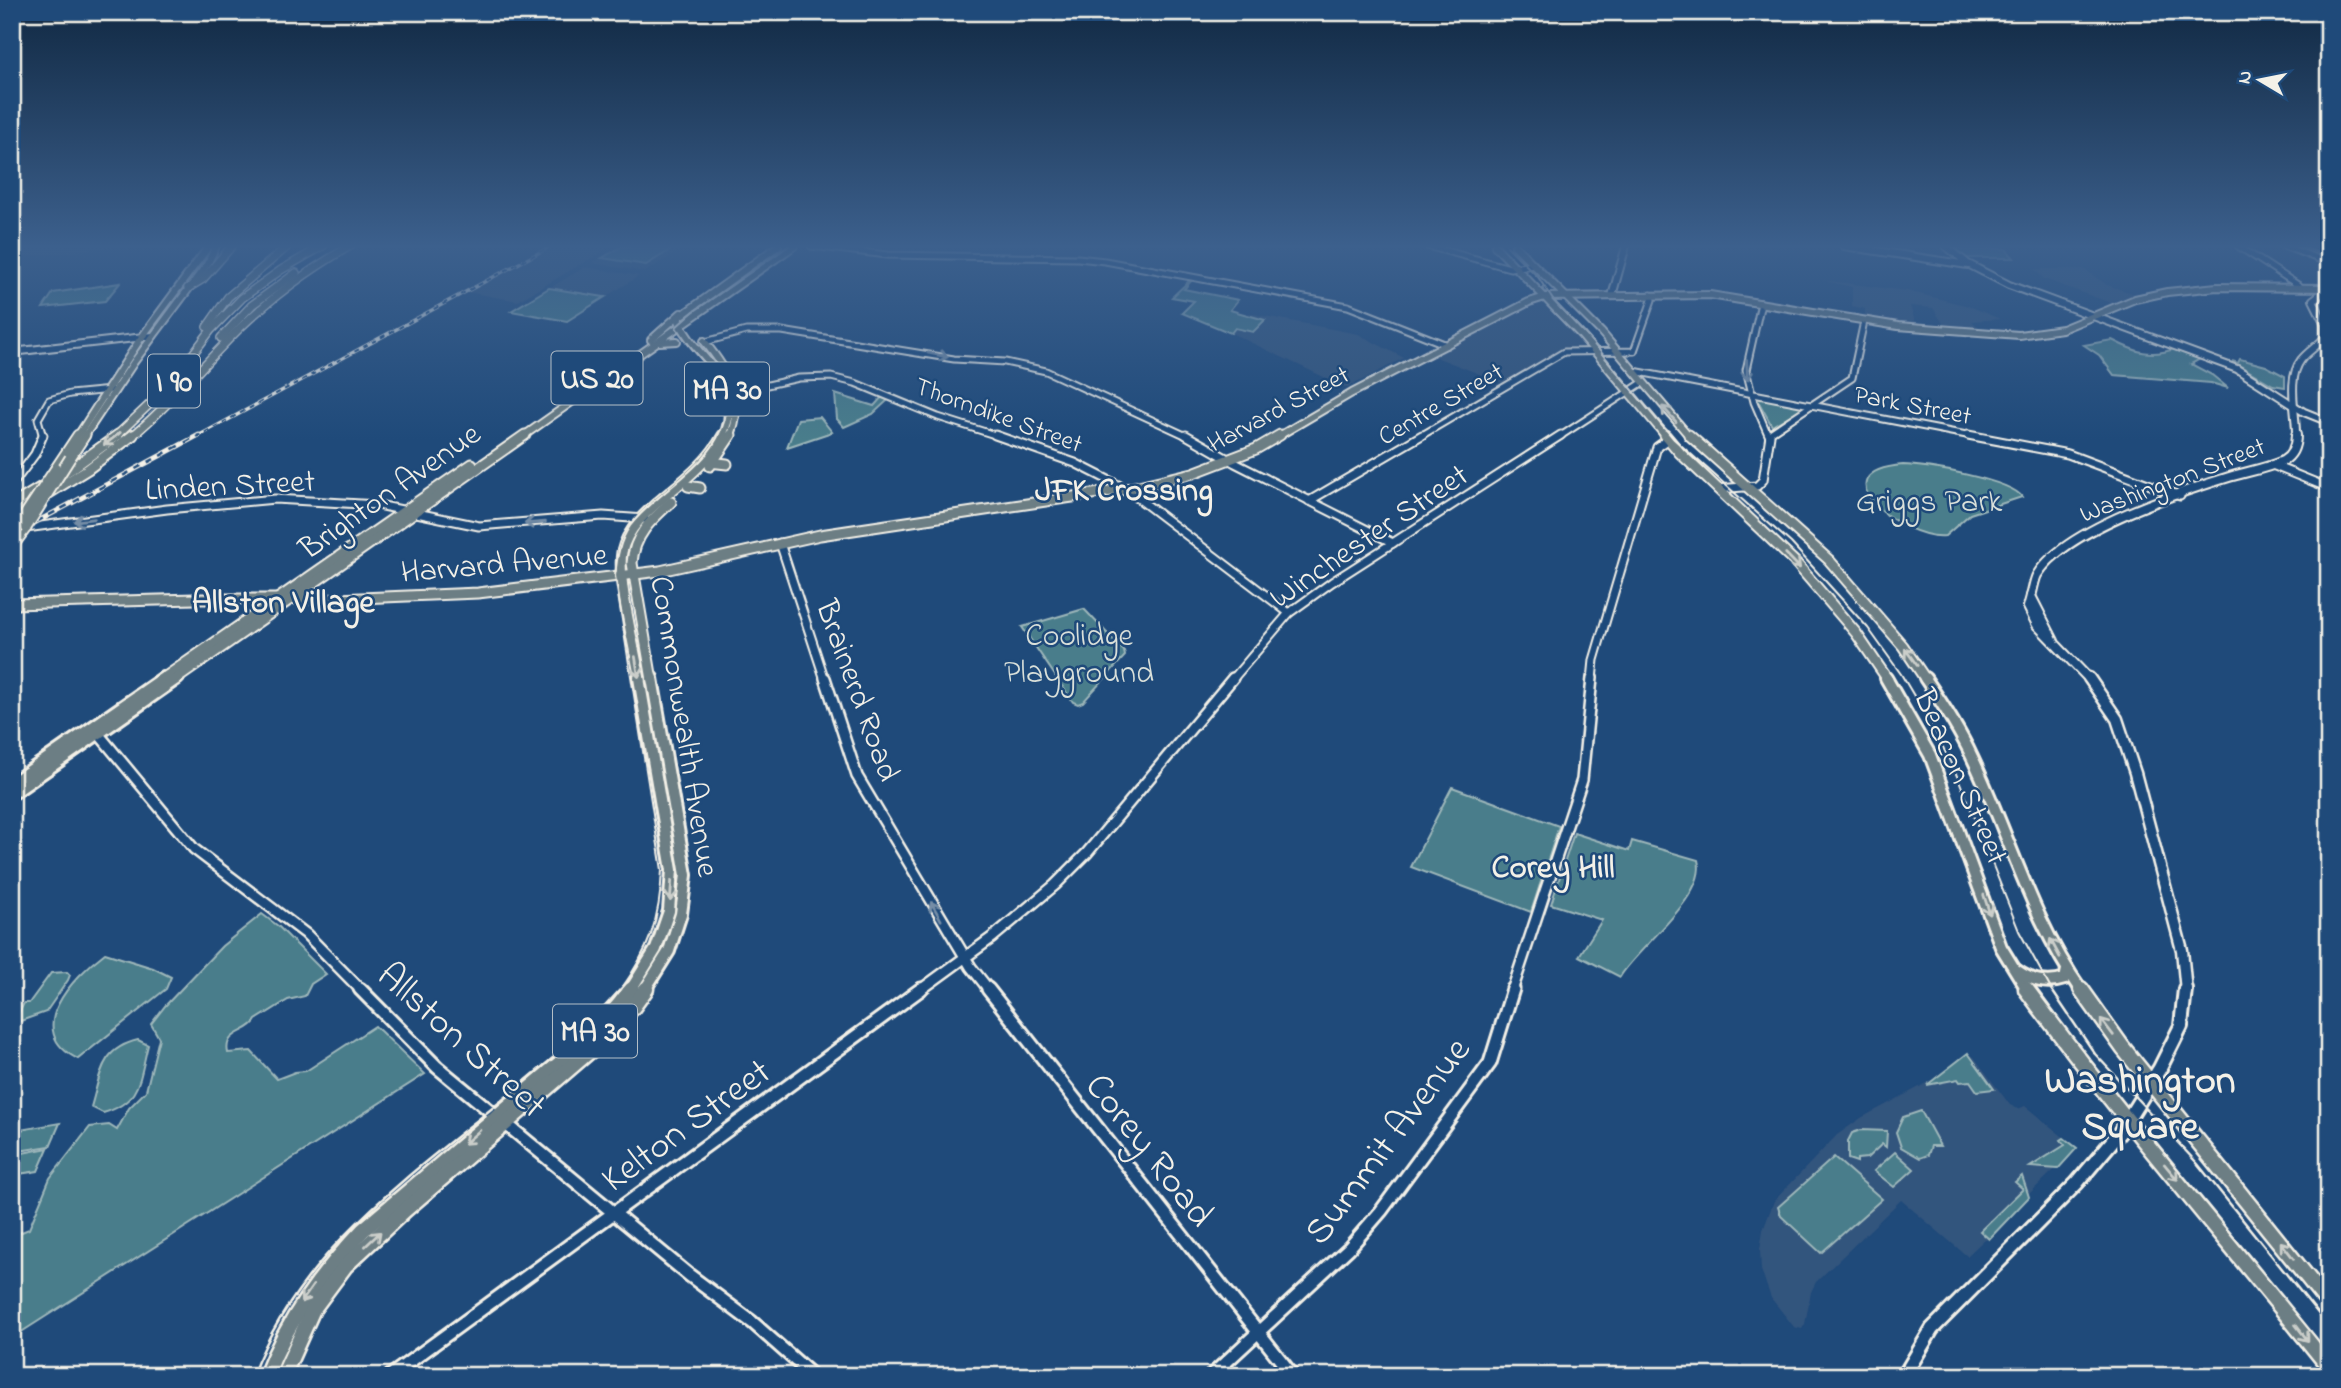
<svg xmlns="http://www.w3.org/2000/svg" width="2341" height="1388" font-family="'Indie Flower',sans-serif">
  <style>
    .built { fill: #33547d }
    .green { fill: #497d8b; stroke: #9eb7ba; stroke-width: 2 }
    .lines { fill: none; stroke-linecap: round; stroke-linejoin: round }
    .tertiary-far3-casing { stroke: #f4f1e8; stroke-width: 9 }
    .tertiary-far2-casing { stroke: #f4f1e8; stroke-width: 11 }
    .tertiary-far1-casing { stroke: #f4f1e8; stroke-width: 14 }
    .tertiary-casing { stroke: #f4f1e8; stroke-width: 17 }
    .secondary-far3-casing { stroke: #f4f1e8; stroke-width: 10 }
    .secondary-far2-casing { stroke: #f4f1e8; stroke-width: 12 }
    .secondary-far1-casing { stroke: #f4f1e8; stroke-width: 15 }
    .secondary-casing { stroke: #f4f1e8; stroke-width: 18 }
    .primary-far3-casing { stroke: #f4f1e8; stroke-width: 10 }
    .primary-far2-casing { stroke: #f4f1e8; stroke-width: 13 }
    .primary-far1-casing { stroke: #f4f1e8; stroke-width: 16 }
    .primary-casing { stroke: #f4f1e8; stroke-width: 19 }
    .motorway-far1-casing { stroke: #f4f1e8; stroke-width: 10 }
    .motorway-casing { stroke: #f4f1e8; stroke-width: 13 }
    .tertiary-far3 { stroke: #1f4a7a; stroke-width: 5 }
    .tertiary-far2 { stroke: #1f4a7a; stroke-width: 7 }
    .tertiary-far1 { stroke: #1f4a7a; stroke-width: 9 }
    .tertiary { stroke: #1f4a7a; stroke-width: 11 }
    .secondary-far3 { stroke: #1f4a7a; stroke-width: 6 }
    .secondary-far2 { stroke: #1f4a7a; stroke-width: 8 }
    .secondary-far1 { stroke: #1f4a7a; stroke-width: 10 }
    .secondary { stroke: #1f4a7a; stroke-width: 12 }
    .primary-far3 { stroke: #6c7e84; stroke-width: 6 }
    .primary-far2 { stroke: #6c7e84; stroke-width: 9 }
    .primary-far1 { stroke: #6c7e84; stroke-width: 10 }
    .primary { stroke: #6c7e84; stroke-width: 14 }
    .motorway-far1 { stroke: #6c7e84; stroke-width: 7 }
    .motorway { stroke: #6c7e84; stroke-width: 9 }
    .tram-far1 { stroke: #f4f1e8; stroke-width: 2 }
    .tram { stroke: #f4f1e8; stroke-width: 2.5 }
    .rail-far1-casing { stroke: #f4f1e8; stroke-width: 3.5 }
    .rail-casing { stroke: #f4f1e8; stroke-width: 5 }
    .rail-far1 { stroke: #1f4a7a; stroke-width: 2; stroke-dasharray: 5; stroke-linecap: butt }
    .rail { stroke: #1f4a7a; stroke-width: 2.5; stroke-dasharray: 7; stroke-linecap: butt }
    .primary-bridge-casing { stroke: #f4f1e8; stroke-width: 13; stroke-linecap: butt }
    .primary-bridge { stroke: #6c7e84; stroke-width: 9 }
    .oneway { stroke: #748da6 }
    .oneway2 { stroke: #cbceca }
    .labels { text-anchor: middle; stroke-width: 5; stroke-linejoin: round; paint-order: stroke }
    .far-street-label { font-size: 26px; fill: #f4f1e8; stroke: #1f4a7a }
    .shield { fill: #1f4a7a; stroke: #b4bfc7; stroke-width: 2 }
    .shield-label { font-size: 30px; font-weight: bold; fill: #f4f1e8 }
    .street-label { font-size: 32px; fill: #f4f1e8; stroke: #1f4a7a }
    .park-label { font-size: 32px; fill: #dae0da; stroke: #1f4a7a }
    .neighbourhood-label { font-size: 33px; font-weight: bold; fill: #f4f1e8; stroke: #1f4a7a }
    .near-street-label { font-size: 38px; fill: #f4f1e8; stroke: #1f4a7a }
    .near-neighbourhood-label { font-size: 40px; font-weight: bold; fill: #f4f1e8; stroke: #1f4a7a }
  </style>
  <rect width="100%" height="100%" fill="#1f4a7a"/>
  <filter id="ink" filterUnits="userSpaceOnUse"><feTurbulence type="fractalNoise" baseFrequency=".0143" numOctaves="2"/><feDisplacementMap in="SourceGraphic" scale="14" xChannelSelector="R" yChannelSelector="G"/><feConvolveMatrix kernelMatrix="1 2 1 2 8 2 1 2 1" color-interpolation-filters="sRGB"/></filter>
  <g filter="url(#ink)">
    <g class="built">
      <polygon points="12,246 124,246 12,258"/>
      <polygon points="556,246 612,246 518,301 467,292"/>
      <polygon points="621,246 687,246 645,272 592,263"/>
      <polygon points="585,267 639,276 567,321 511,311"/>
      <polygon points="2034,269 2084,269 2107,285 2135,294 2111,303 2044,279"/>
      <polygon points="1821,280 1907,291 1969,306 2000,319 1972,321 1983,331 1946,328 1933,308 1910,306 1916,325 1865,318 1865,309 1852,306 1852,287"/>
      <polygon points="1548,300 1594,350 1564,352 1508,385 1428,354 1530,305"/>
      <polygon points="1249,313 1358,334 1404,358 1347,388 1231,333"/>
      <polygon points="1968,1053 1974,1057 2010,1105 2018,1109 2025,1106 2077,1148 2028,1195 1988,1240 1985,1239 1967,1256 1901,1200 1816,1282 1811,1292 1805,1324 1802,1329 1794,1327 1771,1298 1761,1270 1760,1249 1763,1230 1774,1201 1837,1135 1861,1118 1942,1075"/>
    </g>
    <g class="green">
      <polygon points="623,246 677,246 646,265 602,258"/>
      <polygon points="1955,248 2006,249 2014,258 1966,258"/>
      <polygon points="1190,280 1192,280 1184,289 1238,300 1230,310 1265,320 1253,332 1235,328 1231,333 1182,313 1194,301 1172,297"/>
      <polygon points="120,283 105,301 43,308 53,293"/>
      <polygon points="549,288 604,297 605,297 567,321 511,311"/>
      <path d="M2112,340C2135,352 2151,358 2177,348L2202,358L2191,364L2212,375L2228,388L2211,383L2114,375L2099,355L2084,345Z"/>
      <polygon points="2240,359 2266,366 2285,376 2285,387 2273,385 2232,361 2238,363"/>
      <polygon points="835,394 874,406 882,397 888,400 873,414 844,427 837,419"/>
      <polygon points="1756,397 1807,405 1772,426"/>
      <polygon points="820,417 832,432 787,447 798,419"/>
      <path d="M1903,465C1925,465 2011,480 2022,497L1970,514L1945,536C1902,540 1816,472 1903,465Z"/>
      <polygon points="1084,609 1124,651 1125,656 1083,702 1078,704 1073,702 1022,627"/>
      <polygon points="1452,787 1559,826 1531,912 1411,867"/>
      <path d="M1574,833L1629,851L1632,841L1698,860C1708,896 1637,948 1620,977L1579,956L1602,920L1551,904Z"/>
      <path d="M262,914L278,926L326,974L311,984L305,996L288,1000L256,1020C250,1033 223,1031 228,1053L251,1051L277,1079L295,1072L306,1071L375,1026L425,1074L12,1338V1236L29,1229L50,1178L90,1127L109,1125L117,1130L129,1108L146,1091L159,1038L151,1024L165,1006L222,946Z"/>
      <path d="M105,953L153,968L171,977L166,989L78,1059C21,1031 73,977 105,953Z"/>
      <polygon points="67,972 70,975 68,980 46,1012 12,1024 12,1015 18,1015 24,1003 29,1003 51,973"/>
      <path d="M138,1040L148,1045C139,1080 141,1102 103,1113L91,1107C101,1074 100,1049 138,1040Z"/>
      <polygon points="1968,1053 1994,1089 1977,1091 1970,1081 1960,1082 1958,1079 1927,1085"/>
      <polygon points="1921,1111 1940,1146 1931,1146 1928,1155 1920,1158 1901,1147 1896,1132 1903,1117"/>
      <polygon points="60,1123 50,1146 12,1152 14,1131"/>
      <polygon points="1861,1130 1887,1131 1886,1147 1882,1144 1867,1158 1857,1159 1857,1162 1848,1159 1848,1141 1852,1133"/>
      <polygon points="2064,1138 2077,1148 2058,1169 2030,1167 2065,1145 2061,1140"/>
      <polygon points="48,1148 38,1171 12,1175 12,1155"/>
      <polygon points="1895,1152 1914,1169 1894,1187 1874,1171"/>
      <polygon points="1834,1157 1882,1199 1821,1253 1781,1216 1778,1207"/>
      <polygon points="2022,1176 2029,1197 1989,1239 1980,1231 2023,1189 2015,1182"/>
    </g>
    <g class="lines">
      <defs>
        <g id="tertiary-far3">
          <polyline points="811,246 888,255 1078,258 1105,261 1348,306 1447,345"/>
          <polyline points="1427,246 1510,268 1534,265"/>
          <polyline points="2238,246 2301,287"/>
          <polyline points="2284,246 2329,263"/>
          <polyline points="1761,303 1746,370 1754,402 1769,437"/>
          <polyline points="705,342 746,331 782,331 954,359 1005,362 1046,371 1189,437"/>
          <polyline points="1634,371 1977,437"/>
          <polyline points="736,392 799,378 831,377 855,383 938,417 1001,437"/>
          <polyline points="1770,433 1852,378 1864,321"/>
          <polyline points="43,437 38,419 49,400 70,394 111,390"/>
          <polyline points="1419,437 1564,352 1634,351 1652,300 1651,295"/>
          <polyline points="1559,437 1642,383"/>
        </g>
        <g id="tertiary-far2">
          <polyline points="995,435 1075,463 1126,489 1289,613"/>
          <polyline points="1186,435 1235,463 1393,543"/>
          <polyline points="1968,435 2068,454 2180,496"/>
          <polyline points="2272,465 2329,488"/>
          <polyline points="12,485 35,454 43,435"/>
          <polyline points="1717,489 1757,486 1763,480 1770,435"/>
          <polyline points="1309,501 1422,435"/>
          <polyline points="26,528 167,509 275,499 378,505 479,526 603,516 645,519"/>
          <polyline points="780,543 825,680"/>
          <polyline points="1232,680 1289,613 1332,582 1561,435"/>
          <polyline points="1592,680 1594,660 1657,447 1668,439"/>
        </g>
        <g id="tertiary-far1">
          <polyline points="825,678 857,776 971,967 990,991"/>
          <polyline points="97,732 194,849 306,934 362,991"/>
          <polyline points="919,991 993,937 1055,885 1087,853 1233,678"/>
          <polyline points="1512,991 1582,780 1592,678"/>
        </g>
        <g id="tertiary">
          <polyline points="360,989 437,1067 689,1275 752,1322 813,1376"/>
          <polyline points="988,989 1293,1376"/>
          <polyline points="390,1376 921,989"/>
          <polyline points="1211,1376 1349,1248 1381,1211 1490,1063 1513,989"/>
        </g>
        <g id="secondary-far3">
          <polyline points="1844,246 1968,265"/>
          <polyline points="1946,246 1968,264 2009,285 2237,369 2304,412 2329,422"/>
          <polyline points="1612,296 1626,246"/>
          <polyline points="12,352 153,336"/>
          <path d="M2296,437C2297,414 2286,380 2301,360C2308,351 2318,346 2325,337V324L2313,300L2329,288"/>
        </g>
        <g id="secondary-far2">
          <path d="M2031,596C2033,590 2034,581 2037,575C2064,530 2177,493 2226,478C2245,472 2265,469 2283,461C2293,455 2296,446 2296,435"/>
          <polyline points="2054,641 2031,596 2028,607 2037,625 2090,680"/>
        </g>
        <polyline id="secondary-far1" points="2089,678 2117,719 2135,773 2182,950 2186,991"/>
        <polyline id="secondary" points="1904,1376 1932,1329 2077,1183 2120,1132 2160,1068 2181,1026 2185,989"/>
        <g id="primary-far3">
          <polyline points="1495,246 1581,335 1666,437"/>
          <polyline points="1515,246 1601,332 1690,437"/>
          <polyline points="651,340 681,313"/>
          <path d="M704,341C727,369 747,400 730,437"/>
          <polyline points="660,342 677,341"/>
          <polyline points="77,437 139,341 209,246"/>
          <polyline points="84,437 134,362 208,263 216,246"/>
          <polyline points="522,437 794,246"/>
          <path d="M722,437C752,381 693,360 678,318L778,246"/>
          <polyline points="1277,437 1352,393 1529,302 1545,297 1710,295 1898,326 2019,335 2062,329 2135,299 2167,292 2217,287 2329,288"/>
        </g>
        <g id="primary-far2">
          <polyline points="1665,435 1680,453 1796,563 1856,633 1888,680"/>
          <polyline points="1689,435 1829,560 1903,646 1926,680"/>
          <polyline points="70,458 85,435"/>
          <polyline points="709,462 727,464"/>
          <polyline points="710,466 731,435"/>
          <polyline points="56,468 78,435"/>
          <polyline points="688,486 700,488"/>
          <polyline points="12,547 26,528"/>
          <polyline points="12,604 195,599 337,599 478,593 660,571 820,535 1126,489 1193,473 1256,449 1280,435"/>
          <polyline points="161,680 472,464"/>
          <polyline points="175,680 525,435"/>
          <path d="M640,680C635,649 617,579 622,552C627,529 647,511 664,497C687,478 709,461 723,435"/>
          <path d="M652,680L632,563C634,535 651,520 671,502"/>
        </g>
        <g id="primary-far1">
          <polyline points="1886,678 1930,755 2001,947 2028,991"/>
          <path d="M1925,678C1942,703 1959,729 1972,757C2009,834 2032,921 2082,991"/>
          <polyline points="12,783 163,678"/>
          <polyline points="12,794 178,678"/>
          <path d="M2016,970C2031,981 2047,985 2065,979L2067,970"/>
          <polyline points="630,991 656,949 669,911 672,870 639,678"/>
          <polyline points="644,991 669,951 681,914 686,875 652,678"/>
        </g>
        <g id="primary">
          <path d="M2026,989C2122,1119 2228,1241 2329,1367"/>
          <polyline points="2081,989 2123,1048 2329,1304"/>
          <path d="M266,1376C288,1319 321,1274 363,1230L579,1047L632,989"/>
          <polyline points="283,1376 313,1309 345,1266 405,1210 599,1043 633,1007 646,989"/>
        </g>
        <g id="motorway-far1">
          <polyline points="188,288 203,279 232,246"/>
          <polyline points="207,327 228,297 288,246"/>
          <polyline points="221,338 252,305 296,273"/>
          <polyline points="115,437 167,388 211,330 242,298 281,270 323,246"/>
          <path d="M131,437C172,403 204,363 242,326C274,295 311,269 350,246"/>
        </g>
        <g id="motorway">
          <polyline points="12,505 71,469 118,435"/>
          <polyline points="12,516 88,469 133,435"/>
        </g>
      </defs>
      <use href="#tertiary-far3" class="tertiary-far3-casing"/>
      <use href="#tertiary-far2" class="tertiary-far2-casing"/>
      <use href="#tertiary-far1" class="tertiary-far1-casing"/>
      <use href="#tertiary" class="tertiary-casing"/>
      <use href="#secondary-far3" class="secondary-far3-casing"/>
      <use href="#secondary-far2" class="secondary-far2-casing"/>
      <use href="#secondary-far1" class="secondary-far1-casing"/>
      <use href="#secondary" class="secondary-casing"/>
      <use href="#primary-far3" class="primary-far3-casing"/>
      <use href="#primary-far2" class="primary-far2-casing"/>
      <use href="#primary-far1" class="primary-far1-casing"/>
      <use href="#primary" class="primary-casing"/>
      <use href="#motorway-far1" class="motorway-far1-casing"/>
      <use href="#motorway" class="motorway-casing"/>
      <use href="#tertiary-far3" class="tertiary-far3"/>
      <use href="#tertiary-far2" class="tertiary-far2"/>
      <use href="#tertiary-far1" class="tertiary-far1"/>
      <use href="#tertiary" class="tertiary"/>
      <use href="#secondary-far3" class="secondary-far3"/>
      <use href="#secondary-far2" class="secondary-far2"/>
      <use href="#secondary-far1" class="secondary-far1"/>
      <use href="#secondary" class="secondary"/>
      <use href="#primary-far3" class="primary-far3"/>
      <use href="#primary-far2" class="primary-far2"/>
      <use href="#primary-far1" class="primary-far1"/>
      <use href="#primary" class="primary"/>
      <use href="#motorway-far1" class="motorway-far1"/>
      <use href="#motorway" class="motorway"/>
      <g class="tram-far1">
        <polyline points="1507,246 1538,277 1553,300 1589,338 1674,439 1791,543 1868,628 1901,674 1936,733 1959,780 2019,931 2052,991"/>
        <polyline points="2300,246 2329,257"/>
        <path d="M620,991C649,950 660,920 662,870L615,576C617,557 619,542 630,526C660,485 741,454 721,392C712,363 689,351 676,327L694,311L789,246"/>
      </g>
      <g class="tram">
        <polyline points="2051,989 2095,1054 2197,1163 2329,1327"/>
        <path d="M252,1376C303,1242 425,1166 530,1077C562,1051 596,1023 621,989"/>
      </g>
      <defs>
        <polyline id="rail-far1" points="196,437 551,246"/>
        <polyline id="rail" points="12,535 199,435"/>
      </defs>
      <use href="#rail-far1" class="rail-far1-casing"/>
      <use href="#rail" class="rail-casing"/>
      <use href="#rail-far1" class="rail-far1"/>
      <use href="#rail" class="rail"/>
      <defs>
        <g id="primary-bridge">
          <polyline points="26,528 70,458"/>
          <polyline points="12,534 56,468"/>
        </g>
      </defs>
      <use href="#primary-bridge" class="primary-bridge-casing"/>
      <use href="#primary-bridge" class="primary-bridge"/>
    </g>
    <defs><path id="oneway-shaft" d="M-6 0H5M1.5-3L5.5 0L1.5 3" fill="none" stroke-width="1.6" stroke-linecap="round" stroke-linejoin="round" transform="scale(1.75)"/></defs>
    <g class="oneway">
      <use href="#oneway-shaft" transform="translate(938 355) rotate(12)"/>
      <use href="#oneway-shaft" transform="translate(1747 370) rotate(88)"/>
      <use href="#oneway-shaft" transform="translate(84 520) rotate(172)"/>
      <use href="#oneway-shaft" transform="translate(535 523) rotate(176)"/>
      <use href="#oneway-shaft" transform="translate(936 911) rotate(-119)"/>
    </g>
    <g class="oneway2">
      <use href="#oneway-shaft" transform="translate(1669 414) rotate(-132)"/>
      <use href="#oneway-shaft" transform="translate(112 439) rotate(142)"/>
      <use href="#oneway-shaft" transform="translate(1793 561) rotate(46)"/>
      <use href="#oneway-shaft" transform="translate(1911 657) rotate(-126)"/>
      <use href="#oneway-shaft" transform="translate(637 667) rotate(81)"/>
      <use href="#oneway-shaft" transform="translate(671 891) rotate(94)"/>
      <use href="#oneway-shaft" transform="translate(1987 905) rotate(72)"/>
      <use href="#oneway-shaft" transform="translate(2055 948) rotate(-118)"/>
      <use href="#oneway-shaft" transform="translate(2107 1027) rotate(-127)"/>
      <use href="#oneway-shaft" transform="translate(472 1137) rotate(139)"/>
      <use href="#oneway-shaft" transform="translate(2171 1172) rotate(50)"/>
      <use href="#oneway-shaft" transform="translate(373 1239) rotate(-43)"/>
      <use href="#oneway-shaft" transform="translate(2287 1250) rotate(-128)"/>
      <use href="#oneway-shaft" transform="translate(307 1294) rotate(125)"/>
      <use href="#oneway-shaft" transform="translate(2302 1333) rotate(52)"/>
    </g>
  </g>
  <linearGradient id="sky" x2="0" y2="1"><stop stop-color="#112943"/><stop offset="0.56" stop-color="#3c608d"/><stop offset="1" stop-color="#3c608d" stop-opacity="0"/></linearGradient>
  <rect width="2341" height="440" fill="url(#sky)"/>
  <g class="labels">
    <g class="far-street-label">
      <text transform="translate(1440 403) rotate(-30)" y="9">Centre Street</text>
      <text transform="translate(1913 404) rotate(11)" y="9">Park Street</text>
      <text transform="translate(1278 408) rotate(-28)" y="9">Harvard Street</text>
      <text transform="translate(999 414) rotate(20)" y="9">Thorndike Street</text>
      <text transform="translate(2172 479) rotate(-21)" y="9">Washington Street</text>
    </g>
    <g class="shield">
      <rect x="551.5" y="351.5" width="91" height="53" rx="5"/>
      <rect x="148" y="354.5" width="52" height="53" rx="5"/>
      <rect x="685" y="362.5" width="84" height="53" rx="5"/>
      <rect x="553" y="1004.5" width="84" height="53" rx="5"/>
    </g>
    <g class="shield-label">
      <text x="597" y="388">US 20</text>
      <text x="174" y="391">I 90</text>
      <text x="727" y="399">MA 30</text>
      <text x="595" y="1041">MA 30</text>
    </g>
    <g class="street-label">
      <text transform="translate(230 484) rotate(-3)" y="11">Linden Street</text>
      <text transform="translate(389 490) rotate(-35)" y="11">Brighton Avenue</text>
      <text transform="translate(1368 535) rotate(-34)" y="11">Winchester Street</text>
      <text transform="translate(504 562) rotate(-5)" y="11">Harvard Avenue</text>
      <text transform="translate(859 690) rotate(70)" y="11">Brainerd Road</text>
      <text transform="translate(686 726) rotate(81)" y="11">Commonwealth Avenue</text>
      <text transform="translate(1962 776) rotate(66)" y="11">Beacon Street</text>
    </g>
    <g class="park-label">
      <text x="1929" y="511">Griggs Park</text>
      <text x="1079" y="645">Coolidge<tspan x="1079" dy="37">Playground</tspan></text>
    </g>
    <g class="neighbourhood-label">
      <text x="1124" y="500">JFK Crossing</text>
      <text x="283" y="612">Allston Village</text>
      <text x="1553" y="877">Corey Hill</text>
    </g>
    <g class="near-street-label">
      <text transform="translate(463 1039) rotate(42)" y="13">Allston Street</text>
      <text transform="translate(685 1124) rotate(-36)" y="13">Kelton Street</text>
      <text transform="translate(1386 1140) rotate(-53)" y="13">Summit Avenue</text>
      <text transform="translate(1151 1149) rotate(52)" y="13">Corey Road</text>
    </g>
    <g class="near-neighbourhood-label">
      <text x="2140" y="1092">Washington<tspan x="2140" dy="46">Square</tspan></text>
    </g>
  </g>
  <rect width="2341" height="1388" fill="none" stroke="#1f4a7a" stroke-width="42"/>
  <rect x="21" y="21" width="2299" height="1346" fill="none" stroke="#f4f1e8" stroke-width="2.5" filter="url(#ink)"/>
  <g transform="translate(2260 80) rotate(280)" stroke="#1f4a7a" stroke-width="5" paint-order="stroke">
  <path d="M0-5L12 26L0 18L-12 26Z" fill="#f4f1e8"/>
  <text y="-10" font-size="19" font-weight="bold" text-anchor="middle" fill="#f4f1e8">N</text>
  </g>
</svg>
